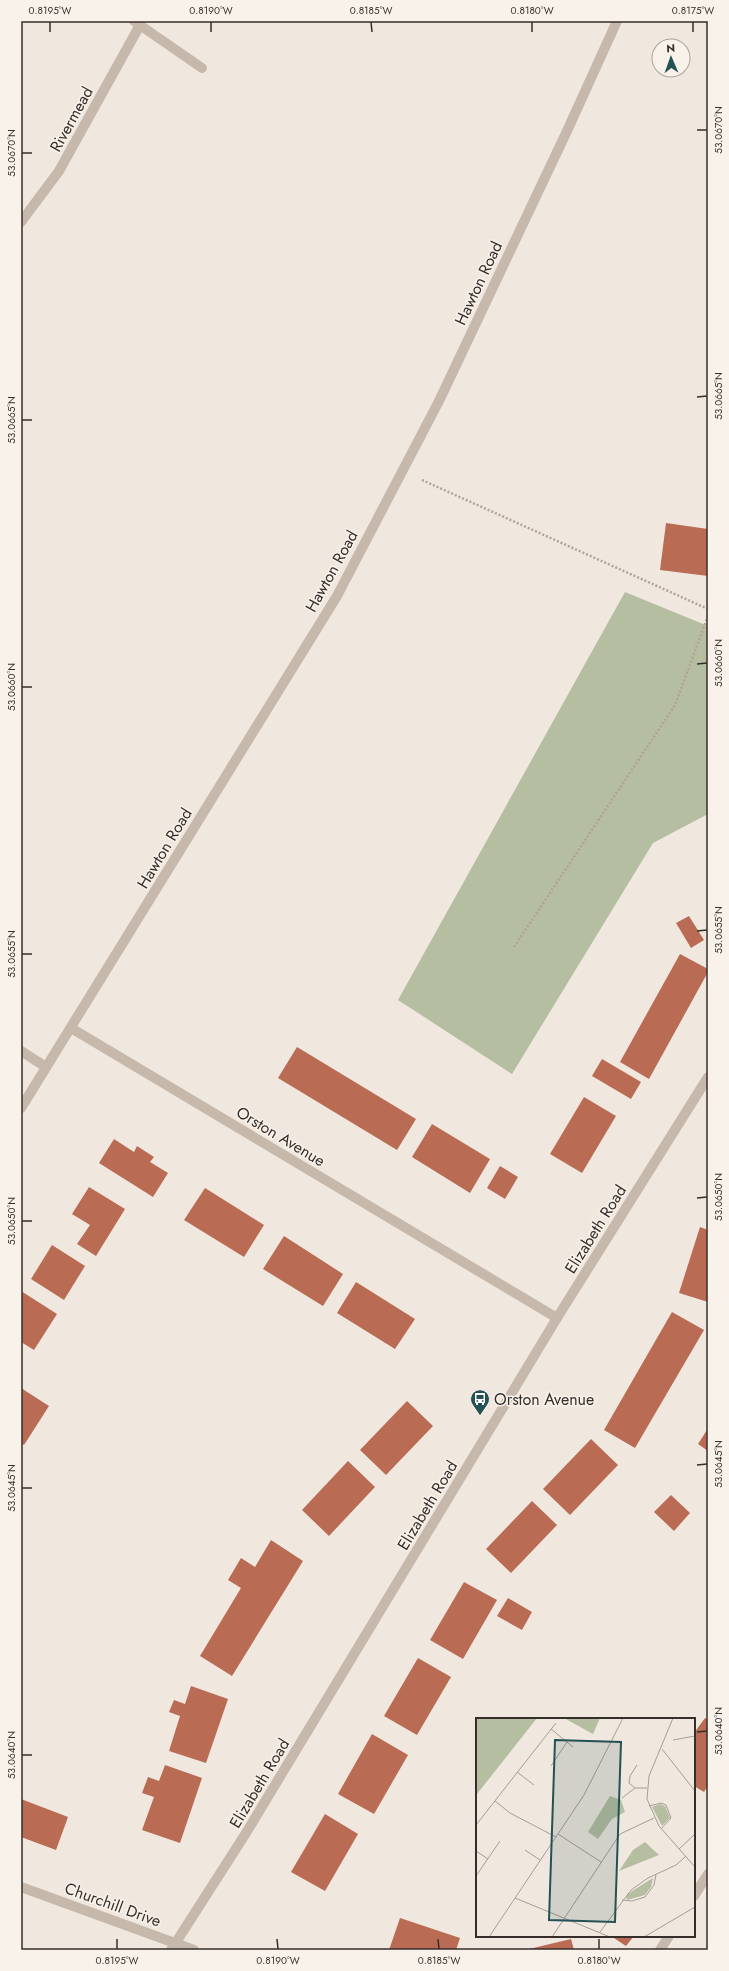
<svg xmlns="http://www.w3.org/2000/svg" width="729" height="1971" font-family="Jost,sans-serif">
  <style>
    .green { fill: #b5bea0 }
    .building { fill: #ba6b54 }
    .lines { fill: none; stroke-linecap: round; stroke-linejoin: round }
    .path { stroke: #b3a296; stroke-width: 2.5; stroke-dasharray: 2 2; stroke-linecap: butt }
    .minor { stroke: #c7b8ac; stroke-width: 10 }
    .ticks { fill: none; stroke: #362e2a; stroke-width: 1.5 }
    .labels { text-anchor: middle; stroke-width: 3; stroke-linejoin: round; paint-order: stroke }
    .street-label { font-size: 16px; fill: #362e2a; stroke: #f8f2eb }
    .poi-label { font-size: 16px; fill: #362e2a; stroke: #f8f2eb; text-anchor: start }
    .inset-road { fill: none; stroke: #a69e97; stroke-width: 1 }
    .view { fill: #245154; fill-opacity: 0.15; stroke: #245154; stroke-width: 2 }
    .inset-edge { fill: none; stroke: #362e2a; stroke-width: 2 }
    .neatline { fill: none; stroke: #362e2a; stroke-width: 1.5 }
    .ticks-label { font-size: 10px; text-anchor: middle; fill: #362e2a }
  </style>
  <rect width="100%" height="100%" fill="#f0e8df"/>
  <polygon class="green" points="625,592 708,626 708,814 653,843 512,1074 398,1000"/>
  <g class="building">
    <polygon points="666,523 708,529 708,576 660,570"/>
    <polygon points="689,916 704,940 691,948 676,923"/>
    <polygon points="680,954 708,969 708,972 649,1079 620,1062"/>
    <polygon points="297,1047 416,1119 397,1150 278,1078"/>
    <polygon points="602,1059 641,1082 631,1099 592,1076"/>
    <polygon points="584,1097 616,1116 582,1173 550,1154"/>
    <polygon points="432,1124 490,1159 470,1193 412,1157"/>
    <polygon points="114,1139 134,1152 137,1146 154,1157 150,1162 168,1173 153,1197 99,1163"/>
    <polygon points="500,1166 518,1177 505,1199 487,1188"/>
    <polygon points="89,1187 125,1209 96,1256 77,1244 90,1225 72,1214"/>
    <polygon points="205,1188 264,1225 244,1257 184,1220"/>
    <polygon points="700,1227 708,1230 708,1302 679,1293"/>
    <polygon points="284,1236 343,1274 323,1306 263,1269"/>
    <polygon points="52,1245 85,1266 64,1300 31,1279"/>
    <polygon points="356,1282 415,1319 395,1349 337,1313"/>
    <polygon points="21,1291 57,1314 34,1350 21,1342"/>
    <polygon points="672,1312 704,1330 635,1448 604,1430"/>
    <polygon points="21,1388 49,1406 24,1445 21,1443"/>
    <polygon points="407,1401 433,1426 386,1475 360,1450"/>
    <polygon points="707,1430 708,1431 708,1451 698,1444"/>
    <polygon points="591,1439 618,1465 570,1515 543,1489"/>
    <polygon points="348,1461 375,1487 329,1536 302,1510"/>
    <polygon points="671,1495 690,1513 674,1531 654,1512"/>
    <polygon points="532,1501 557,1525 511,1573 486,1549"/>
    <polygon points="271,1540 303,1561 232,1676 200,1656 241,1588 228,1580 241,1558 255,1567"/>
    <polygon points="464,1582 497,1600 463,1659 430,1640"/>
    <polygon points="508,1598 532,1612 522,1630 497,1616"/>
    <polygon points="418,1658 451,1677 417,1735 384,1716"/>
    <polygon points="191,1686 228,1699 206,1763 169,1751 180,1716 169,1712 174,1700 185,1704"/>
    <polygon points="705,1718 708,1720 708,1786 704,1792 694,1786 694,1733"/>
    <polygon points="372,1734 408,1755 374,1814 338,1794"/>
    <polygon points="165,1765 202,1778 180,1843 142,1830 154,1797 142,1793 148,1777 159,1781"/>
    <polygon points="21,1799 68,1817 56,1850 21,1837"/>
    <polygon points="325,1814 358,1834 325,1891 291,1872"/>
    <polygon points="400,1918 460,1938 456,1950 389,1950"/>
    <polygon points="611,1936 634,1936 626,1946"/>
    <polygon points="571,1939 574,1950 529,1950 529,1949"/>
  </g>
  <g class="lines">
    <g class="path">
      <polyline points="422,480 708,609"/>
      <polyline points="514,947 675,705 708,616"/>
    </g>
    <g class="minor">
      <polyline points="134,21 202,68"/>
      <polyline points="21,222 59,171 140,25"/>
      <polyline points="71,1028 557,1318"/>
      <polyline points="21,1051 46,1067"/>
      <polyline points="21,1108 337,596 439,401 567,131 617,21"/>
      <polyline points="21,1887 194,1950"/>
      <polyline points="694,1896 708,1874"/>
      <polyline points="171,1950 246,1833 557,1318 708,1077"/>
      <polyline points="660,1950 669,1936"/>
    </g>
  </g>
  <path class="ticks" d="M50,22V32M211,22V32M371,22L372,32M532,22V32M693,22V32M697,130H707M22,153H32M697,397L707,396M22,420H32M697,664L707,663M22,687H32M697,931L707,930M22,954H32M697,1198L707,1197M22,1221H32M697,1465L707,1464M22,1488H32M697,1732L707,1731M22,1755H32M117,1939V1949M277,1939L278,1949M438,1939L439,1949M599,1939V1949"/>
  <defs>
    <symbol id="bus-pin" viewBox="-11 -11 22 30"><path d="M0 17L-7.5 6A9.5 9.5 0 1 1 7.5 6Z" fill="#245154" stroke="#f8f2eb"/><path d="M-5-6H5V4H4V6H2V4H-2V6H-4V4H-5ZM-3.5-4V0h7V-4ZM-3.5 1.2v1.5H-2V1.2ZM2 1.2v1.5H3.5V1.2Z" fill="#fff"/></symbol>
  </defs>
  <g fill-rule="evenodd">
    <use href="#bus-pin" x="469" y="1388" width="22" height="30"/>
  </g>
  <g class="labels">
    <g class="street-label">
      <text transform="translate(71 119) rotate(-61)" y="6">Rivermead</text>
      <text transform="translate(478 283) rotate(-65)" y="6">Hawton Road</text>
      <text transform="translate(331 571) rotate(-61)" y="6">Hawton Road</text>
      <text transform="translate(164 848) rotate(-59)" y="6">Hawton Road</text>
      <text transform="translate(281 1136) rotate(31)" y="6">Orston Avenue</text>
      <text transform="translate(595 1229) rotate(-58)" y="6">Elizabeth Road</text>
      <text transform="translate(427 1505) rotate(-59)" y="6">Elizabeth Road</text>
      <text transform="translate(259 1783) rotate(-59)" y="6">Elizabeth Road</text>
      <text transform="translate(113 1904) rotate(20)" y="6">Churchill Drive</text>
    </g>
    <g class="poi-label">
      <text x="494" y="1405">Orston Avenue</text>
    </g>
  </g>
  <g transform="translate(476 1718)">
    <rect width="219" height="219" fill="#f0e8df"/>
    <path d="M0,0H61L1,76L0,75ZM88,0H124L117,16ZM134,78L145,82L149,94L136,101L122,121L112,114ZM184,86L189,88L194,100L186,108L176,89ZM169,124L183,137L143,153L157,132ZM177,160L175,169L169,177L151,182L150,178L156,173Z" fill="#b5bea0"/>
    <path class="inset-road" d="M197,0L173,58L171,81L183,108L219,149M75,11L97,29M197,22L219,18M186,31L219,73M161,47L154,58L153,65L159,70H171M75,48L91,24M41,54L58,67M146,80L159,70M19,83L34,95L80,119M173,88L185,85L190,87L195,100L185,111M0,107L80,5M82,116L125,144M203,131L219,116M49,132L64,142M0,133L12,141M0,158L24,123M39,180L134,219M146,182L156,183L169,179L178,167L180,157M124,214L155,172L172,160L200,147L210,138M13,219L108,77L147,0M76,219L144,116L178,100M168,219L219,189"/>
    <path class="view" d="M79,22L145,24L139,204L73,202Z"/>
    <rect width="219" height="219" class="inset-edge"/>
  </g>
  <rect width="729" height="1971" fill="none" stroke="#f8f2eb" stroke-width="44"/>
  <g transform="translate(671 58) rotate(358)"><circle r="19" fill="#f8f2eb" stroke="#aaa49e"/>
  <path d="M0-3L7 15L0 10L-7 15Z" fill="#245154"/>
  <text y="-6" font-size="11" font-weight="bold" text-anchor="middle" fill="#362e2a">N</text>
  </g>
  <rect x="22" y="22" width="685" height="1927" class="neatline"/>
  <g class="ticks-label">
    <text x="50" y="14">0.8195°W</text>
    <text x="211" y="14">0.8190°W</text>
    <text x="371" y="14">0.8185°W</text>
    <text x="532" y="14">0.8180°W</text>
    <text x="693" y="14">0.8175°W</text>
    <text transform="translate(718 130) rotate(-90)" y="4">53.0670°N</text>
    <text transform="translate(11 153) rotate(-90)" y="4">53.0670°N</text>
    <text transform="translate(718 396) rotate(-90)" y="4">53.0665°N</text>
    <text transform="translate(11 420) rotate(-90)" y="4">53.0665°N</text>
    <text transform="translate(718 663) rotate(-90)" y="4">53.0660°N</text>
    <text transform="translate(11 687) rotate(-90)" y="4">53.0660°N</text>
    <text transform="translate(718 930) rotate(-90)" y="4">53.0655°N</text>
    <text transform="translate(11 954) rotate(-90)" y="4">53.0655°N</text>
    <text transform="translate(718 1197) rotate(-90)" y="4">53.0650°N</text>
    <text transform="translate(11 1221) rotate(-90)" y="4">53.0650°N</text>
    <text transform="translate(718 1464) rotate(-90)" y="4">53.0645°N</text>
    <text transform="translate(11 1488) rotate(-90)" y="4">53.0645°N</text>
    <text transform="translate(718 1731) rotate(-90)" y="4">53.0640°N</text>
    <text transform="translate(11 1755) rotate(-90)" y="4">53.0640°N</text>
    <text x="117" y="1964">0.8195°W</text>
    <text x="278" y="1964">0.8190°W</text>
    <text x="439" y="1964">0.8185°W</text>
    <text x="599" y="1964">0.8180°W</text>
  </g>
</svg>
